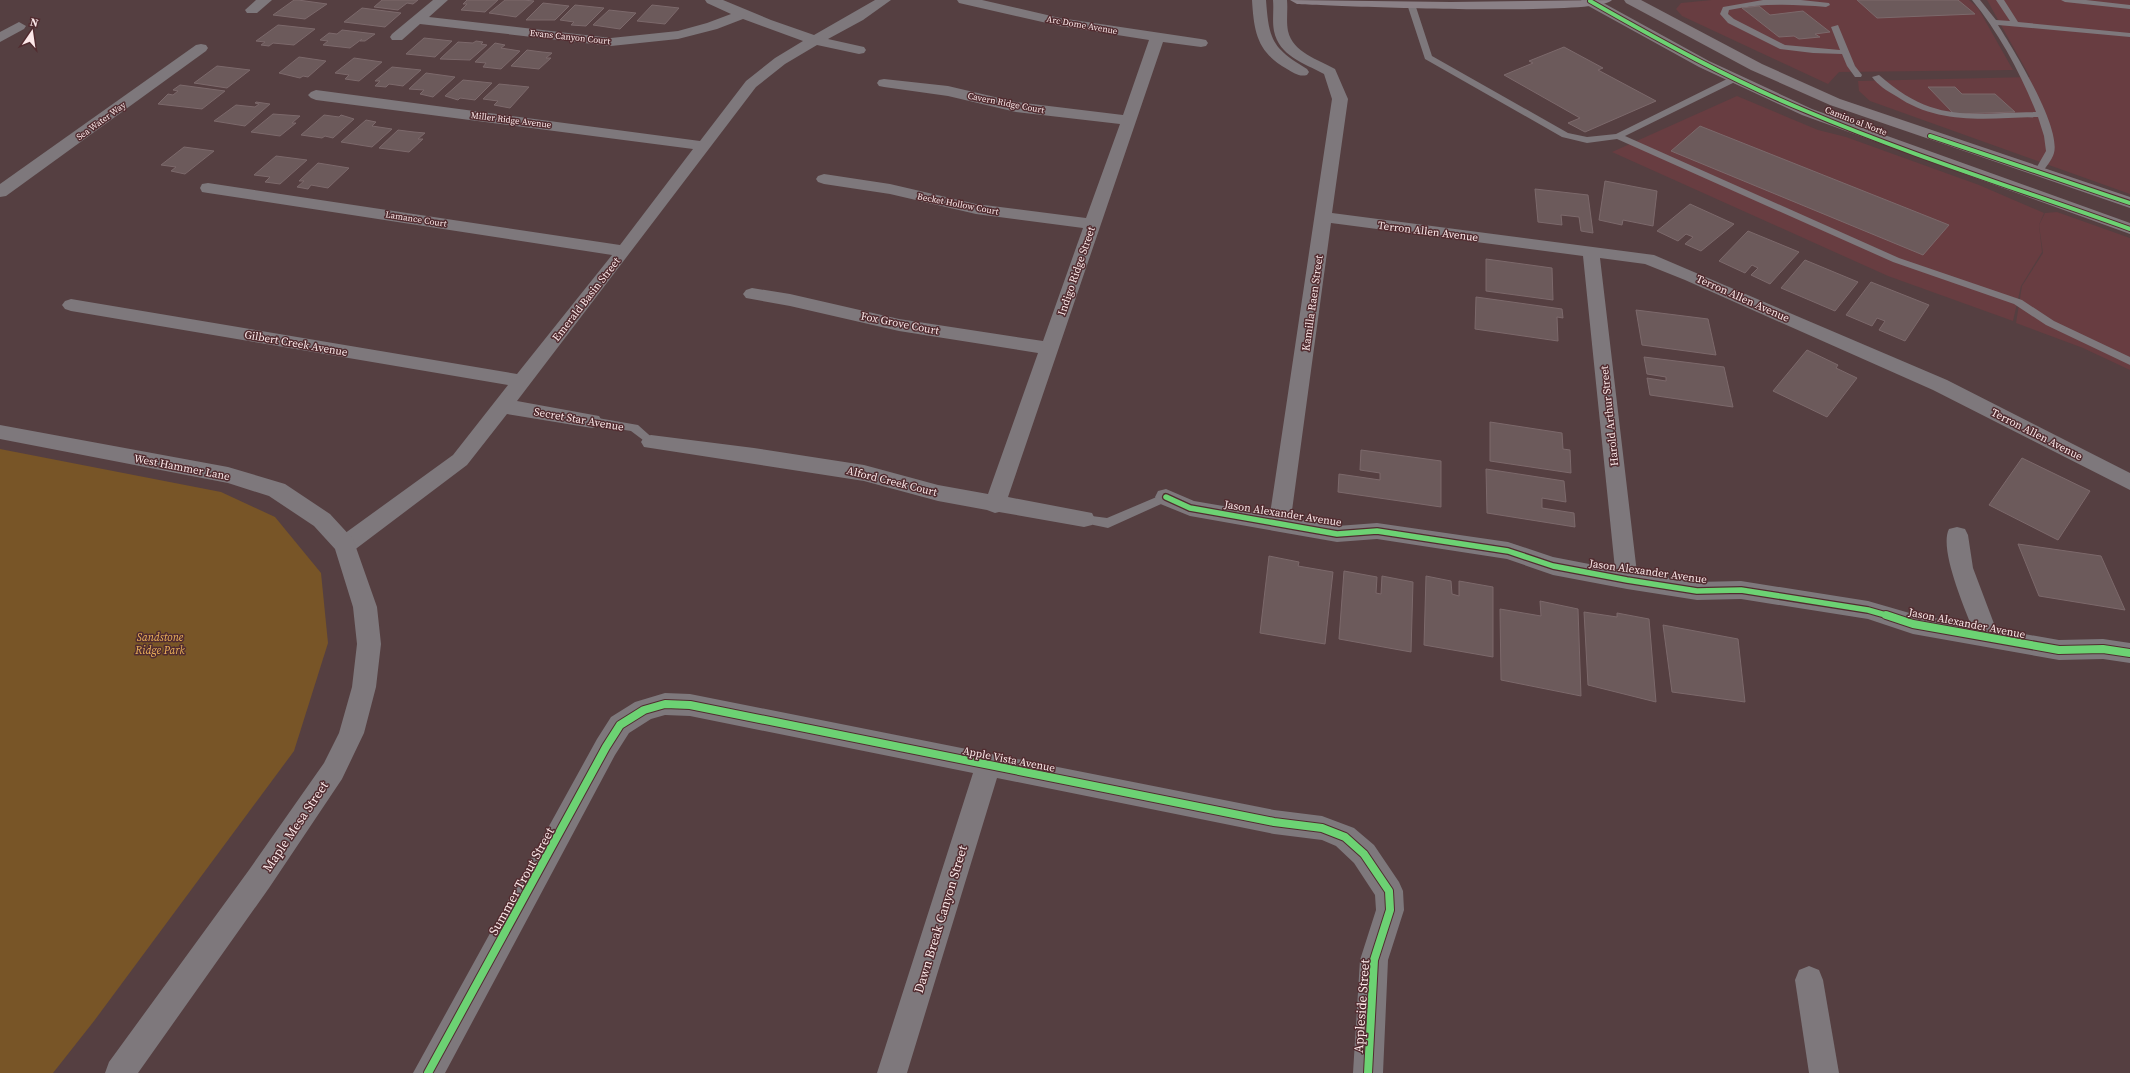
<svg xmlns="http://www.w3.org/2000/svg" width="2130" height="1073" font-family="'Source Serif 4',serif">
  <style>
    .built { fill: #683d41 }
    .green { fill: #785527 }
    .building { fill: #6c5a5b; stroke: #7c696b }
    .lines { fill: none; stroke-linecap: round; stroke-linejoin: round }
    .service { fill: #7e787c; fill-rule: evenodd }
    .minor { fill: #7e787c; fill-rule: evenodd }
    .tertiary { fill: #7e787c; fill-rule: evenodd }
    .secondary { fill: #82797d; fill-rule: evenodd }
    .primary { fill: #8a8086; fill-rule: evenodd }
    .cycleway-far2-casing { stroke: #512c30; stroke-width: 6 }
    .cycleway-far1-casing { stroke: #512c30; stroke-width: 8 }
    .cycleway-casing { stroke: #512c30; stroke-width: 10 }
    .cycleway-far2 { stroke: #6cd273; stroke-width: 4 }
    .cycleway-far1 { stroke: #6cd273; stroke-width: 5.5 }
    .cycleway { stroke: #6cd273; stroke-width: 8 }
    .labels { text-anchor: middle; stroke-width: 3; stroke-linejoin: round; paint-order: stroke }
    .far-street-label { font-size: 9px; fill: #fce8e9; stroke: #512c30 }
    .street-label { font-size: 11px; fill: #fce8e9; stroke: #512c30 }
    .park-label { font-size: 11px; font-style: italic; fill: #efb35a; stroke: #512c30 }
    .near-street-label { font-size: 13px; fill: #fce8e9; stroke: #512c30 }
  </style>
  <rect width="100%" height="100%" fill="#553f41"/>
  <g class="built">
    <polygon points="1712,0 1969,0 1978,8 2013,70 1839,72 1828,84 1682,16 1676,9 1681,3"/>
    <polygon points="1987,0 2130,0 2130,194 1870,101 1859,91 1858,81 2030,77"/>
    <polygon points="1737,96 1818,130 1846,137 1979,185 2044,213 2039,225 2042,252 2021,286 2013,321 1888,276 1612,152"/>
    <polygon points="2057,212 2130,238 2130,370 2083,348 2016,323 2022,286 2043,253 2039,225 2045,213"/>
  </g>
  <polygon class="green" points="0,449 221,492 275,517 321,573 328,643 294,751 94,1021 53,1073 0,1073"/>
  <g class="building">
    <polygon points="294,0 298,0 327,4 305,19 273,15"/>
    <polygon points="382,0 418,0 413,4 407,3 398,10 374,7"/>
    <polygon points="467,0 498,0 485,12 461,10 467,4 463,4"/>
    <polygon points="505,0 523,0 534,1 516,17 489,13"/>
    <polygon points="1857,0 1958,0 1975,14 1877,18"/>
    <polygon points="543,3 569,6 555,20 526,20"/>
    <polygon points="575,5 604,8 586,26 571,25 574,22 560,20"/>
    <polygon points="652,5 679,8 665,24 637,21"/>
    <polygon points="1759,6 1770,15 1803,11 1830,32 1815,34 1820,37 1799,39 1794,36 1779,37 1742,8"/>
    <polygon points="362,8 401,13 385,27 344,22"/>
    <polygon points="609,10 636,13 620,29 593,25"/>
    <polygon points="278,25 315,29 294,45 273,43 269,46 261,45 265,42 256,41"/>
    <polygon points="342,30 367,33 375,34 365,41 360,41 362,39 350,48 323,45 328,41 320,40 329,33 337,34"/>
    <polygon points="424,38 452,41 435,57 406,54"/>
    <polygon points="476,41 483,42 481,44 487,45 470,60 440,59 458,42 473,43"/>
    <polygon points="495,43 505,45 501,48 520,51 501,69 483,67 486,63 475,62"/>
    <polygon points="1564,47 1603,68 1598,70 1656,101 1585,132 1568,123 1580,118 1504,75 1533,63 1529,61"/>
    <polygon points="527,50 542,52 552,53 546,58 551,58 539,69 511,66"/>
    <polygon points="299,57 326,61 308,77 303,76 300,78 279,73"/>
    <polygon points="354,58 382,62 359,81 345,79 349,75 335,73"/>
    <polygon points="217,66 250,70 227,88 194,83"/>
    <polygon points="392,67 421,70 403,86 389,84 386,87 375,86 380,81 375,81"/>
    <polygon points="426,73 455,77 433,97 420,94 424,90 409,89"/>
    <polygon points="463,80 492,83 475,100 460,98 458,100 445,96"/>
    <polygon points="499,84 529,87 510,108 494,105 498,101 483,99"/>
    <polygon points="180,85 225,91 202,109 158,104 168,94 173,95 178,91 173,90"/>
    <polygon points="1928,87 1955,87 1962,94 1995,94 2015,112 1954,114"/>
    <polygon points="256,102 270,104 245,126 214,121 236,105 255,107 259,104 255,103"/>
    <polygon points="273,114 300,116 292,123 296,123 280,136 251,132"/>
    <polygon points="324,115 339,117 341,115 354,119 333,138 325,136 322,138 301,135"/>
    <polygon points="366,120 376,122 372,126 392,129 372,147 341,142"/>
    <polygon points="1700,126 1949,225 1923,255 1671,151"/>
    <polygon points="398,130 414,132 425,133 418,139 423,139 409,152 379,148"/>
    <polygon points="184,147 214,151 185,174 171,171 176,167 161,165"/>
    <polygon points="276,156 307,160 280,184 265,182 270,177 254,175"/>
    <polygon points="318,163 349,168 328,188 311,185 308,189 297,187 304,181 299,181"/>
    <polygon points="1605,181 1657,191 1653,226 1623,220 1622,225 1599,220"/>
    <polygon points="1535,189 1588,195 1593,233 1581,231 1579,217 1561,215 1562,225 1538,222"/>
    <polygon points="1690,204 1734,224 1701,251 1685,244 1693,237 1686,234 1678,241 1657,231"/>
    <polygon points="1748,231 1799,252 1770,284 1751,275 1758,268 1752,265 1745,273 1719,261"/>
    <polygon points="1486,259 1552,268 1553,300 1486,291"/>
    <polygon points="1805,260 1858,282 1835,311 1781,288"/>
    <polygon points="1871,282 1929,305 1905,341 1879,330 1885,321 1877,318 1872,326 1846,315"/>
    <polygon points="1476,297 1562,309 1563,318 1557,317 1558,341 1475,329"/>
    <polygon points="1636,310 1708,319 1716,355 1642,345"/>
    <polygon points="1807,350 1838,365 1836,368 1857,378 1827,417 1773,391"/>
    <polygon points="1644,357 1724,367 1733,407 1650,395 1647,378 1666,381 1666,377 1647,374"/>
    <polygon points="1490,422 1562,433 1563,449 1570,450 1571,473 1490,461"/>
    <polygon points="1361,450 1441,461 1441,507 1338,492 1339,474 1380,480 1380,473 1360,470"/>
    <polygon points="2022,458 2090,491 2058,540 1989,505"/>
    <polygon points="1486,469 1564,481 1566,502 1542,498 1542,508 1574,513 1575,527 1487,513"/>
    <polygon points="2018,544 2101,556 2125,610 2039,596"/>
    <polygon points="1269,556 1299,562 1298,566 1333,572 1325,644 1260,633"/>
    <polygon points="1344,571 1377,577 1376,593 1381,594 1382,576 1413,582 1411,652 1339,639"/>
    <polygon points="1426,576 1451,581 1452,594 1459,596 1459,581 1493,587 1493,657 1424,645"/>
    <polygon points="1540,601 1578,609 1581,696 1501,680 1500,609 1541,616"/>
    <polygon points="1584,612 1617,617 1617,613 1649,619 1656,702 1588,685"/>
    <polygon points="1663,625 1738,639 1745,702 1672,692"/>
  </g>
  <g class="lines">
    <g class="service">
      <path d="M1763,0H1801L1829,3L1830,5L1826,7C1793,4 1761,3 1729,10L1728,14L1734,19L1785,45L1840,50L1831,27L1838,25L1855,66L1862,75L1861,77H1855L1847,66L1842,54L1813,53L1780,49L1728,23L1720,14L1723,7Z"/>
      <path d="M1972,0H1980L1996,20L2010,21L1996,0H2004L2018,22L2130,33V37L1998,25C2013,49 2061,126 2054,153C2052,160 2045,168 2041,174L2038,175L2034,172L2046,151L2044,136L2038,117C1988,118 1940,126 1896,96C1887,91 1878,85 1872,77L1879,75C1934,124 1970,113 2036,112C2020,72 1999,33 1972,0Z"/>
      <polygon points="2061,0 2086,0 2130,5 2130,9 2065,2"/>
      <polygon points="1408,2 1415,4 1432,56 1568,133 1587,137 1616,134 1731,77 1737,77 1737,81 1625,136 1899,258 2022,300 2054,321 2130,357 2130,365 2046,325 2014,304 1893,262 1617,139 1587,143 1562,137 1425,59 1407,4"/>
      <polygon points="592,417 638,425 657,442 651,446 631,431 588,424 586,421"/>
      <polygon points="1166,493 1170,494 1172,497 1170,500 1108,528 1084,523 1078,519 1084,515 1107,518"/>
    </g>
    <g class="minor">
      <polygon points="256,0 272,0 257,13 247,13 245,10"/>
      <polygon points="433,0 448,0 429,17 611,38 678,31 707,23 731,14 707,3 705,0 723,0 771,20 814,35 875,0 891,0 863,20 828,39 864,47 866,50 864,53 859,54 817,45 785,64 756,87 517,401 599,416 602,421 599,426 592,428 507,414 467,465 353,551 345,554 337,551 334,545 337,539 453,455 508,385 71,311 65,309 62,305 65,301 71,299 517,374 612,255 208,193 202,192 200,188 202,184 208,183 620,245 693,149 316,100 311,98 308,95 311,92 316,90 700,141 746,81 775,58 803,41 743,19 717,29 678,39 611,46 420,24 402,40 392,40 390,37 392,34"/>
      <polygon points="957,0 982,0 1060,18 1201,39 1206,40 1208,43 1206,46 1201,47 1163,42 1008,497 1092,513 1095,519 1092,525 1084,527 999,512 995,513 987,510 938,501 864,481 644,447 641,442 644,437 651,435 754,448 864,465 938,485 988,494 1038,353 899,331 790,306 746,298 743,294 746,290 752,288 790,294 899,319 1043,341 1083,228 976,214 890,194 824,184 818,182 816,179 818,176 824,174 890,184 976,204 1086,218 1120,124 1016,112 948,96 884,87 879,86 877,83 879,80 884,79 948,86 1016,102 1123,115 1149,40 1060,26 959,3"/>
      <path d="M1252,0H1266C1269,40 1272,48 1307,69L1309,72L1307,75C1299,77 1294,73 1287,69C1257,52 1254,32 1252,0Z"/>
      <path d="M1273,0H1287C1288,10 1286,21 1288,31C1293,53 1318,59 1335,69L1348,99L1332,213L1654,255L1947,380L2130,473V490L1933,390L1685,280L1645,264L1600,258L1637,573L1697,582L1741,581L1868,601L1913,614L1971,625C1963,604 1939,548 1949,529L1957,527L1965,529L1968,535L1973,568L1996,629L2059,640L2103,639L2130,643V663L2103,659L2059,660L1913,634L1868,619L1741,599L1697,600L1627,589L1553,575L1507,559L1377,539L1337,542L1190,516L1158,503L1155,497L1158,491L1166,489L1194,501L1270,514L1332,99L1324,74C1304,63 1279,56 1274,31C1272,21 1274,10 1273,0ZM1331,223L1583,256L1615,569L1553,557L1508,542L1377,523L1337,526L1291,518Z"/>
      <polygon points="19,22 26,26 24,29 0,42 0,32"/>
      <polygon points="201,44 206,45 208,48 206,51 6,196 0,197 0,184 196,45"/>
      <polygon points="665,693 690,694 1274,810 1322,816 1354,828 1374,845 1399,882 1403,891 1404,910 1388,960 1383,1073 1353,1073 1360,960 1376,910 1375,895 1354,863 1336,846 1322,840 1274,834 997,778 907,1073 877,1073 973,773 690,716 665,715 651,719 629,733 615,755 445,1073 413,1073 597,739 611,717 635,702"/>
      <polygon points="1809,966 1819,970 1823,980 1839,1073 1809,1073 1795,980 1799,970"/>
    </g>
    <polygon class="tertiary" points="0,425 228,467 285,484 330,514 353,539 377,607 381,644 376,687 364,733 342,779 269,888 138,1073 105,1073 109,1062 249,870 324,763 339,733 352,687 357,644 353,607 335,549 314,526 269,496 228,483 0,439"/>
    <g class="secondary">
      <polygon points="1581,0 1598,0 1709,61 1812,109 2130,223 2130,234 1802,115 1699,67 1583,3"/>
      <polygon points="1624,0 1641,0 1762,64 1840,99 2130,197 2130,208 1830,105 1751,70 1626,3"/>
    </g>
    <path class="primary" d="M1290,0L1451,2L1612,0C1600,17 1333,6 1297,4Z"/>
    <defs>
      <g id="cycleway-far2">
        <path d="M1590,1C1660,41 1731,80 1806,111C1912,156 2022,190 2130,229"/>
        <polyline points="1930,136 2130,203"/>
      </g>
      <polyline id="cycleway-far1" points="1166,497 1190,508 1337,534 1377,531 1508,551 1553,566 1627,580 1697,591 1741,590 1868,610 1889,616"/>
      <g id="cycleway">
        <polyline points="1886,615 1913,624 2059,650 2103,649 2130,653"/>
        <polyline points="428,1073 606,747 620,725 644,710 665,704 690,705 1274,822 1322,828 1345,837 1364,854 1389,891 1390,910 1374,960 1368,1073"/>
      </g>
    </defs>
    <use href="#cycleway-far2" class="cycleway-far2-casing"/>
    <use href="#cycleway-far1" class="cycleway-far1-casing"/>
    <use href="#cycleway" class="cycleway-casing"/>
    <use href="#cycleway-far2" class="cycleway-far2"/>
    <use href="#cycleway-far1" class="cycleway-far1"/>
    <use href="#cycleway" class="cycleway"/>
  </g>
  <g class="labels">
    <g class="far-street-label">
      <text transform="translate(1082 25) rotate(10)" y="3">Arc Dome Avenue</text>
      <text transform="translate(570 37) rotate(6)" y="3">Evans Canyon Court</text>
      <text transform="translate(1006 103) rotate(11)" y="3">Cavern Ridge Court</text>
      <text transform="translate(511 120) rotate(7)" y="3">Miller Ridge Avenue</text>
      <text transform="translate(101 121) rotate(-36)" y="3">Sea Water Way</text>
      <text transform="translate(1856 121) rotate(21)" y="3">Camino al Norte</text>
      <text transform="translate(958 204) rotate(11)" y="3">Becket Hollow Court</text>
      <text transform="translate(416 219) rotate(9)" y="3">Lamance Court</text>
    </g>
    <g class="street-label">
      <text transform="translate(1428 231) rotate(7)" y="4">Terron Allen Avenue</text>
      <text transform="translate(1076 271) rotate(-71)" y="4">Indigo Ridge Street</text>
      <text transform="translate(1743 298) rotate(24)" y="4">Terron Allen Avenue</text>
      <text transform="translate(586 299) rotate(-52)" y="4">Emerald Basin Street</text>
      <text transform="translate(1312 303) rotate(-82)" y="4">Kamilla Raen Street</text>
      <text transform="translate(900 323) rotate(11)" y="4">Fox Grove Court</text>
      <text transform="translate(296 343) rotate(10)" y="4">Gilbert Creek Avenue</text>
      <text transform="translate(1609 416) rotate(-96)" y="4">Harold Arthur Street</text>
      <text transform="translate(579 419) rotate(10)" y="4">Secret Star Avenue</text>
      <text transform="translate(2037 434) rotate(27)" y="4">Terron Allen Avenue</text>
      <text transform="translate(182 467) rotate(11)" y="4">West Hammer Lane</text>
      <text transform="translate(892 481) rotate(14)" y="4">Alford Creek Court</text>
      <text transform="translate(1283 513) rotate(9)" y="4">Jason Alexander Avenue</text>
      <text transform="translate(1648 571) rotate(8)" y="4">Jason Alexander Avenue</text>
      <text transform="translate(1967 623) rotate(11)" y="4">Jason Alexander Avenue</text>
      <text transform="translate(1009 759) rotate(11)" y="4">Apple Vista Avenue</text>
    </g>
    <g class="park-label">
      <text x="160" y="641">Sandstone<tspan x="160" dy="13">Ridge Park</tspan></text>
    </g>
    <g class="near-street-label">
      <text transform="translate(295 826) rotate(-56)" y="5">Maple Mesa Street</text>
      <text transform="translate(521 881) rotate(-61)" y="5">Summer Trout Street</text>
      <text transform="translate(940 919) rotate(-73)" y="5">Dawn Break Canyon Street</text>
      <text transform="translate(1361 1006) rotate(-86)" y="5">Appleside Street</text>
    </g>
  </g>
  <g transform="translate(32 32) rotate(13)" stroke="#512c30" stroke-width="3" paint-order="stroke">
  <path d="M0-3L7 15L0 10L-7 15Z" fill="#fce8e9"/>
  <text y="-6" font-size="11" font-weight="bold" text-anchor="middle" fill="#fce8e9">N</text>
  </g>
</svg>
